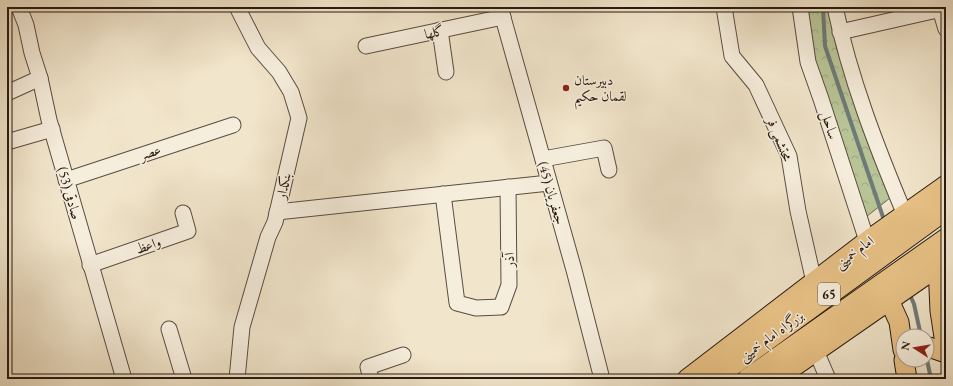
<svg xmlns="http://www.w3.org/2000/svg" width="953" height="386" font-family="'EB Garamond',Amiri,serif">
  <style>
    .forest { fill: url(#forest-crowns); stroke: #706f54 }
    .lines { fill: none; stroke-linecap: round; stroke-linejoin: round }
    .stream { stroke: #6e7b79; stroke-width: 4 }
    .minor-casing { stroke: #5a4c40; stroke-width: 17 }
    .major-casing { stroke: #271911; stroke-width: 21 }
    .highway-casing { stroke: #271911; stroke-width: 24 }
    .minor { stroke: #f6eedd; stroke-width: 15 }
    .major { stroke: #e8c286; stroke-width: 19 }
    .highway { stroke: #e8c286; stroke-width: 22 }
    .poi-dot { fill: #8f2418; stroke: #f6eedd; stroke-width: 1.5 }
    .labels { text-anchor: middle; stroke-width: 3; stroke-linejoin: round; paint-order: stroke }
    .shield { fill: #f6eedd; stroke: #65594e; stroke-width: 1 }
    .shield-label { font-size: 13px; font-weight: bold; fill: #271911 }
    .street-label { font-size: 14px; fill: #271911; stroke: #f6eedd }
    .poi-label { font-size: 14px; fill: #271911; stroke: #f6eedd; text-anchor: start }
  </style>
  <defs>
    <pattern id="forest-crowns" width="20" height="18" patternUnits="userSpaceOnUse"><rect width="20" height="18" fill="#b9c597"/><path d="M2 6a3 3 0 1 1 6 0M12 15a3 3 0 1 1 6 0" fill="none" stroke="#9fa981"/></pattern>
  </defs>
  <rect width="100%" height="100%" fill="#f1e5cb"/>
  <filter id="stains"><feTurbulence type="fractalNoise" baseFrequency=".005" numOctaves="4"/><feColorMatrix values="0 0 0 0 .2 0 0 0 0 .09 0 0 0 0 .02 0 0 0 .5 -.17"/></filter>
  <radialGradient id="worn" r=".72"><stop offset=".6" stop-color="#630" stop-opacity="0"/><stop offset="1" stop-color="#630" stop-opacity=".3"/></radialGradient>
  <polygon class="forest" points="806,7 830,7 830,13 837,50 864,128 890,198 866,217 815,62"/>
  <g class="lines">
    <g class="stream">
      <polyline points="823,7 825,46 884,220"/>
      <polyline points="910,295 914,304 921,336"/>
      <polyline points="927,360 931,379"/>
    </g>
    <defs>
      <g id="minor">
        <polyline points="19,7 26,25 32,53 40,78 49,120 124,379"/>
        <polyline points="500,7 574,270 602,379"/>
        <polyline points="724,7 732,56 756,85 789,156 798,211 814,282"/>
        <polyline points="800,7 808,62 821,99 867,241"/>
        <path d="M835,7C850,79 877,148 905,215"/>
        <polyline points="940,9 946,29"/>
        <polyline points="440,30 446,72"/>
        <polyline points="840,32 946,8"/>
        <polyline points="366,46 503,17"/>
        <polyline points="7,93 40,78"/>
        <polyline points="7,142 52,129"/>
        <polyline points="543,159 604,148 609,170"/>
        <polyline points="66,180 233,125"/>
        <polyline points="443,194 457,303 476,308 501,307 509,285 508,187"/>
        <polyline points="277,212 549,183"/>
        <polyline points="90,265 188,231 183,213"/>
        <polyline points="169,329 184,379"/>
        <polyline points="816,351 828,379"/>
        <polyline points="237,379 242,327 268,237 275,222 299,118 291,92 279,72 258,48 237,7"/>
        <polyline points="371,379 368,367 403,355"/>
      </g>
      <g id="major">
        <polyline points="938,266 940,311 946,350"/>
        <polyline points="889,300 899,322 903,350"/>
        <polyline points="927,347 929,347 946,353"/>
        <polyline points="904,360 907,379"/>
        <polyline points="687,379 867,241 946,185"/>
        <polyline points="776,379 946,261"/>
      </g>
      <g id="highway">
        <polyline points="712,379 946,208"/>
        <polyline points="749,379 946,240"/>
      </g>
    </defs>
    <use href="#minor" class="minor-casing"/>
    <use href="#major" class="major-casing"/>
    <use href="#highway" class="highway-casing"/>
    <use href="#minor" class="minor"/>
    <use href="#major" class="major"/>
    <use href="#highway" class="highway"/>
  </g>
  <circle class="poi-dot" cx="566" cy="88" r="4"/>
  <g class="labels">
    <rect class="shield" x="818" y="283" width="22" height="22" rx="3"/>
    <g class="shield-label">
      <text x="829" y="299">65</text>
    </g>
    <g class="street-label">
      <text transform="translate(434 32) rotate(-12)" y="5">گلها</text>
      <text transform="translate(830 125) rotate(73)" y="5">ساحل</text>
      <text transform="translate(780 139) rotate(68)" y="5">محتشمی فر</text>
      <text transform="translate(150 152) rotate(-18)" y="5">عصر</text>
      <text transform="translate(283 186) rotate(-77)" y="5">بنکدار</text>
      <text transform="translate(70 193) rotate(74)" y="5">صادقی (53)</text>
      <text transform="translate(552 193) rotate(74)" y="5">جعفریان (45)</text>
      <text transform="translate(148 245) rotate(-19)" y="5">واعظ</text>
      <text transform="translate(854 252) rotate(-37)" y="5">امام خمینی</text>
      <text transform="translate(509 260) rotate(-90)" y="5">آذر</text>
      <text transform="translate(771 336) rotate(-36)" y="5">بزرگراه امام خمینی</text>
    </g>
    <g class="poi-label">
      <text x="574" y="85">دبیرستان<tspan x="574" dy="16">لقمان حکیم</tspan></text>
    </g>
  </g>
  <rect width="953" height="386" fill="none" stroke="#f1e5cb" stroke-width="24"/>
  <rect x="8" y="8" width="937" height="370" fill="none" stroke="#271911" stroke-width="2"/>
  <rect x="12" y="12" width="929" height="362" fill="none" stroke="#271911"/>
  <g transform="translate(915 348) rotate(282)"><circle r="19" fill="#f6eedd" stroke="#a3998b"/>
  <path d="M0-3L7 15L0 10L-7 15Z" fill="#8f2418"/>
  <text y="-6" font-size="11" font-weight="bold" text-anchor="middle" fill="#271911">N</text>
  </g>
  <rect width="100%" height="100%" filter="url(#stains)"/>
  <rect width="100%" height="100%" fill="url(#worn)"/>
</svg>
